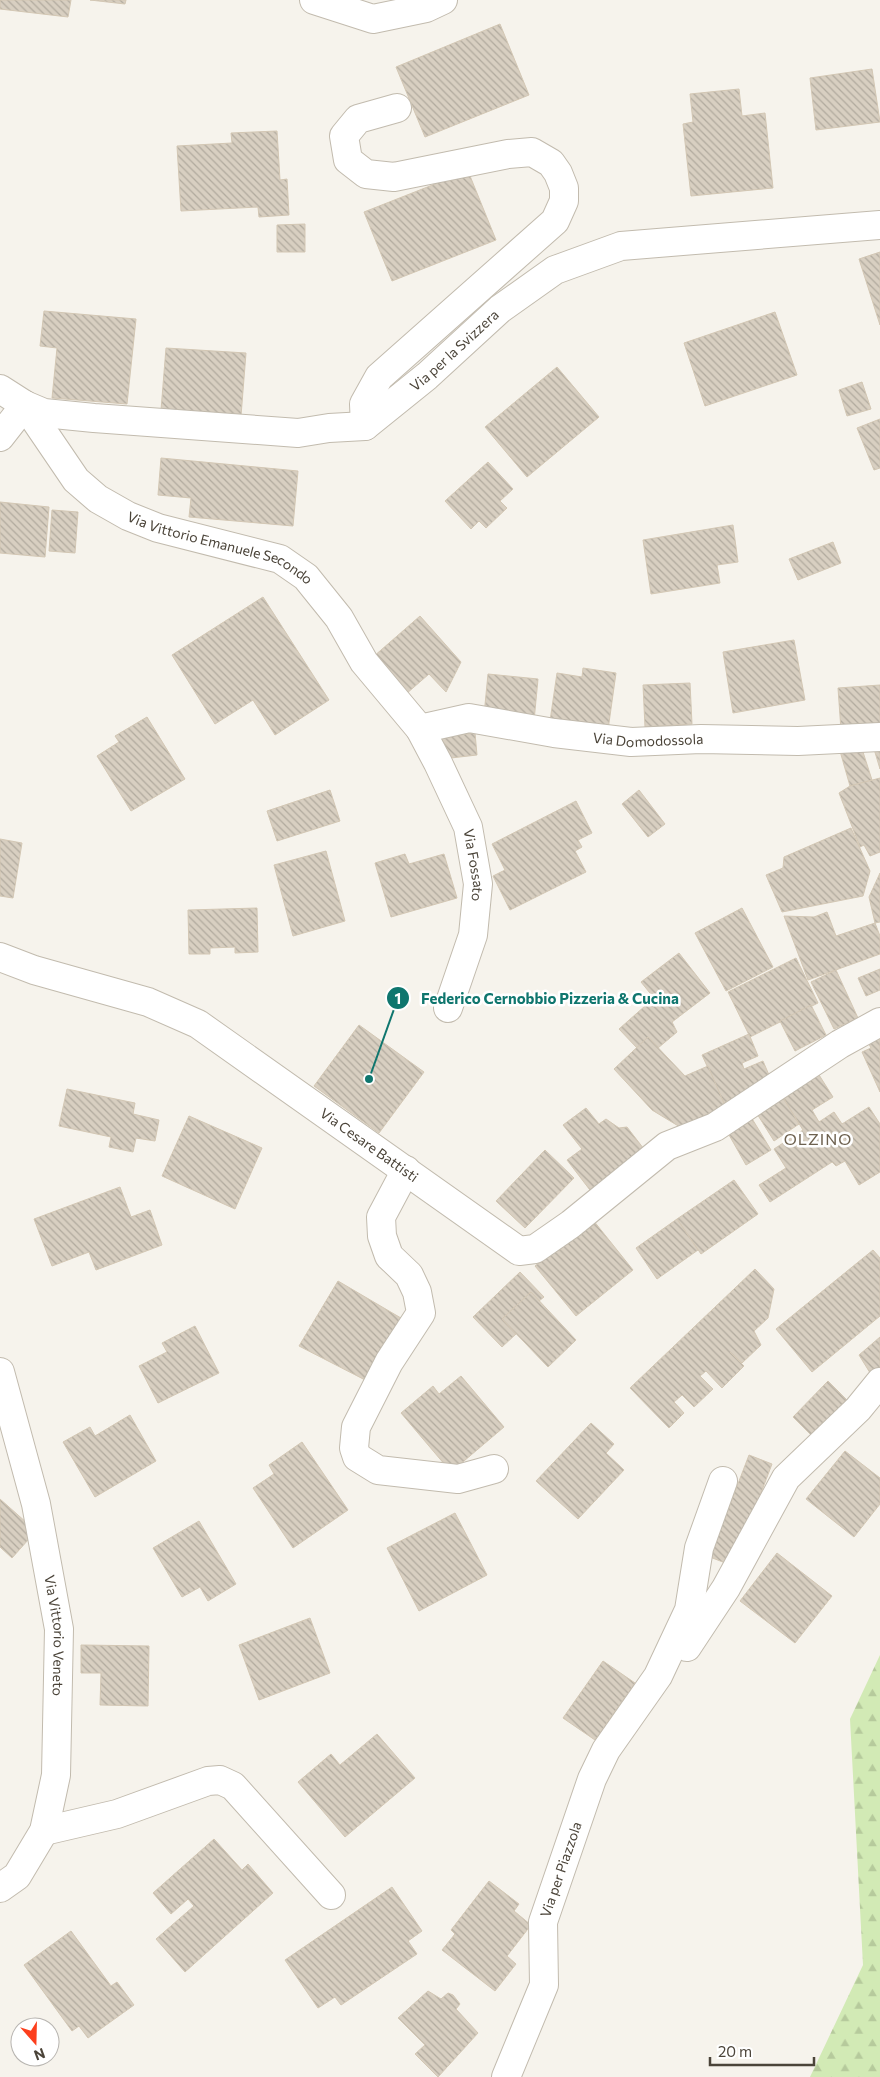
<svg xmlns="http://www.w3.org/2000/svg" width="880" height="2077" font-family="Commissioner,sans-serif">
<defs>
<pattern id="forest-firs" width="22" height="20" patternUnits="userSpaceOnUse" patternTransform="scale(1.25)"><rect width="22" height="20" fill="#d2eab5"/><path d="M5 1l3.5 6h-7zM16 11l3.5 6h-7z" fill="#b6ca9c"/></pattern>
<pattern id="building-back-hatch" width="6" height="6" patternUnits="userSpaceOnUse" patternTransform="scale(1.25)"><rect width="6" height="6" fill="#d8cfc1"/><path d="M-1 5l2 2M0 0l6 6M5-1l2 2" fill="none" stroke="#b1aa9e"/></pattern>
</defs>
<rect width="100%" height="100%" fill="#f6f3ec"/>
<path fill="url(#forest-firs)" d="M880,1655V2077H810L863,1965L850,1719Z"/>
<g fill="url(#building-back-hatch)" stroke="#d3c7b4">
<path d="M0,0H71L68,17L0,9Z"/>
<path d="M90,0H126L125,4Z"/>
<path d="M500,24L529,95L425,137L396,67Z"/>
<path d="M872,69L880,122L816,130L810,78Z"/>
<path d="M739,89L742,116L765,113L773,188L691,196L683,124L693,122L690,94Z"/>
<path d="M277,131L280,180L287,179L289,215L259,217L258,207L181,211L177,146L232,143L231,133Z"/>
<path d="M468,171L496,240L392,281L364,212Z"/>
<path d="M305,224V252H277V225Z"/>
<path d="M880,252V325L859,259Z"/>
<path d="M44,311L136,319L127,404L52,398L57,348L40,346Z"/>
<path d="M775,312L797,375L705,406L684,343Z"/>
<path d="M166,348L246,353L241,416L161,410Z"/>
<path d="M557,367L599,417L527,477L485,427Z"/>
<path d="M862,382L871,409L847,416L839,390Z"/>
<path d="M880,419V468L874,470L857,428Z"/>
<path d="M161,458L298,471L293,526L189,517L191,498L158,495Z"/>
<path d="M488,462L513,489L500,501L507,508L486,528L479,521L471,529L445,501Z"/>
<path d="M0,502L49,507L45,557L0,553Z"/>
<path d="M52,510L78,512L75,553L49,551Z"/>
<path d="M733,525L738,562L717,565L720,583L651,594L643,540Z"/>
<path d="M833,542L841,563L798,580L789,559Z"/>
<path d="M263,597L329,700L275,735L253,700L215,724L172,655Z"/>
<path d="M420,616L461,662L446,692L429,674L406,694L373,657Z"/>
<path d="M794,640L805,700L733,713L723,652Z"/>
<path d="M583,668L616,673L608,730L550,721L557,673L582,677Z"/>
<path d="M488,674L538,679L534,721L484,715Z"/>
<path d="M690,683L692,724L645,727L643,685Z"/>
<path d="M880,685V727L841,730L838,688Z"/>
<path d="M147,717L185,779L131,811L97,756L119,742L115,736Z"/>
<path d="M475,733L477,755L442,759L440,737Z"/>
<path d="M880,739V769L874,749L863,752L872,780L850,786L840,751Z"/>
<path d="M880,778V852L870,856L864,845L860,847L839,793L850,786Z"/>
<path d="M330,790L340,821L277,841L267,811Z"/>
<path d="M639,790L665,824L648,837L622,804Z"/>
<path d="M576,801L592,833L578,840L582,847L575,851L586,872L510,910L493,876L505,870L492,844Z"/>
<path d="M851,828L870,871L863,896L782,912L766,875L783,868L784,857Z"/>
<path d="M0,839L22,843L13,898L0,896Z"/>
<path d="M326,851L345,921L293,936L274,865Z"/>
<path d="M405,854L409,864L444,854L457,898L391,917L375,863Z"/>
<path d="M880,873V922L875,923L869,897Z"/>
<path d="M257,908L258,952L235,953V947L210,948V954H189L188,910Z"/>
<path d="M742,908L773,967L726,991L695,933Z"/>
<path d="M827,912L836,936L875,923L880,936V954L808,980L784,916L814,917Z"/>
<path d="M679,953L710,993L672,1022L677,1032L658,1048L648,1037L637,1048L619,1029L654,998L641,982Z"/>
<path d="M796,958L818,1003L750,1037L728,992Z"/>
<path d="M880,969V990L866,996L858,978Z"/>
<path d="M836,970L858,1018L834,1029L811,982Z"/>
<path d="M811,1005L826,1035L795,1051L780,1021Z"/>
<path d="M359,1025L424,1072L379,1133L314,1086Z"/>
<path d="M880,1027V1092L862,1052L871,1048L864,1034Z"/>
<path d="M749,1034L758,1056L742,1063L744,1069L763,1061L772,1082L724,1103L702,1055Z"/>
<path d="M648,1037L685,1076L708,1066L726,1108L719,1109L680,1127L652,1110L614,1069Z"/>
<path d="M814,1067L833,1097L812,1110L819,1122L834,1112L842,1124L869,1107L880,1124V1172L859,1185L845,1161L836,1166L832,1162L770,1202L759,1185L786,1168L774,1149L803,1130L779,1091Z"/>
<path d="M67,1089L135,1103L133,1114L159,1120L155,1141L136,1138L133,1152L109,1147L111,1137L59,1126Z"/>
<path d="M779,1091L799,1124L774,1141L754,1109Z"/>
<path d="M586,1108L599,1124L606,1119L619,1128L627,1127L647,1153L593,1194L567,1160L582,1149L563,1125Z"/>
<path d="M748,1112L771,1150L746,1165L724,1126Z"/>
<path d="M189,1116L262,1148L235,1209L162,1176Z"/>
<path d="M545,1150L574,1178L525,1228L496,1201Z"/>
<path d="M734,1180L758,1214L701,1254L677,1219Z"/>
<path d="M120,1187L131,1217L150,1210L162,1245L96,1270L89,1252L52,1266L34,1219Z"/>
<path d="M677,1219L698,1250L657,1279L636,1248Z"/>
<path d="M593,1220L633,1270L576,1316L535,1266Z"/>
<path d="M873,1250L880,1258V1316L812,1372L776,1329Z"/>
<path d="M755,1269L774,1289L768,1318L754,1331L761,1345L742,1363L730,1352L744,1366L722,1388L706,1371L700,1376L713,1389L694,1407L682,1395L674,1402L684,1413L669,1428L630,1388Z"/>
<path d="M520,1272L544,1297L539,1301L531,1292L502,1319L516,1334L502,1347L473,1317Z"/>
<path d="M338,1281L406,1321L371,1383L299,1346Z"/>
<path d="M531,1292L576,1340L548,1367L502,1319Z"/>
<path d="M195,1326L219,1373L158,1403L139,1366L167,1352L162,1343Z"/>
<path d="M880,1337V1370L872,1376L859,1355Z"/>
<path d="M461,1376L504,1427L451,1472L401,1413L433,1386L439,1394Z"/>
<path d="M828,1381L849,1402L814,1438L793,1417Z"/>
<path d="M130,1415L156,1461L95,1497L63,1442L90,1427L95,1436Z"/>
<path d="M591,1423L614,1444L606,1453L624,1470L578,1519L536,1481Z"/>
<path d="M302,1442L348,1510L293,1548L253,1488L274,1474L269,1465Z"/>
<path d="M845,1451L880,1478V1504L854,1537L806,1499Z"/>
<path d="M749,1455L772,1464L733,1566L710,1557Z"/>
<path d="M0,1499L36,1531L12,1558L0,1547Z"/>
<path d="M455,1513L487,1575L419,1611L387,1548Z"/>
<path d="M199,1521L236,1584L208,1601L200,1587L182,1597L153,1548Z"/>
<path d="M777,1553L832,1596L795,1643L740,1601Z"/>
<path d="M310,1618L330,1673L259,1700L239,1645Z"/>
<path d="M81,1645L149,1646L148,1706L100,1705L101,1673H81Z"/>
<path d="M603,1661L635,1683L595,1740L563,1718Z"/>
<path d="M377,1734L415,1778L345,1837L298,1782L331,1754L340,1765Z"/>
<path d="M214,1839L242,1870L248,1864L273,1893L185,1972L156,1939L194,1906L188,1899L171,1914L153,1893Z"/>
<path d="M489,1881L519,1904L514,1911L531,1925L507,1956L516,1964L495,1991L442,1950L455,1934L451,1930Z"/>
<path d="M392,1887L422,1931L408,1941L417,1954L341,2005L335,1997L318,2008L285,1960Z"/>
<path d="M71,1931L111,1986L117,1982L134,2005L88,2038L79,2026L72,2031L24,1965Z"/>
<path d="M428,1991L441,1999L448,1993L453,1995L460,2004L456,2009L478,2033L438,2077L415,2054L425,2045L398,2018Z"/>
</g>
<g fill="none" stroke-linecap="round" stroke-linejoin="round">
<defs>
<g id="minor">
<path d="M314,0L373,19L426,8L443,0"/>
<path id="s1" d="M0,389L25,405L76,480L98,499L128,516L158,528L280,559L306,577L339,618L364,662L420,729L438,763L468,827L478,884L473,935L448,1008"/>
<path id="s2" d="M25,405L44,413L94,418L298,433L329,428L365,426L427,376L500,309L555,270L621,246L880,225"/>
<path d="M365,426L364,404L379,377L555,221L564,201V188L558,173L551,163L532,152L508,154L394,177L366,174L348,160L344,136L358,119L397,108"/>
<path d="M0,437L25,405"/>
<path id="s3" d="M420,729L469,718L554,733L631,742L701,739L798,741L880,737"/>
<path id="s4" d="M0,957L34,970L148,1002L198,1024L519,1251L535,1249L571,1224L667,1146L715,1127L840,1044L880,1022"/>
<path d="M406,1170L381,1217L382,1236L389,1256L409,1275L417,1292L421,1313L389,1362L356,1427L354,1448L357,1457L378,1470L458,1479L494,1469"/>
<path id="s5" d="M0,1372L36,1504L59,1629L56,1775L44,1831L17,1876L0,1888"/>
<path d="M687,1647L726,1588L786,1478L858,1409L880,1382"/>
<path d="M44,1831L117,1814L208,1781L220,1780L233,1786L331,1895"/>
<path id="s6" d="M506,2077L544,1985L543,1922L592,1779L606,1750L658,1676L689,1610L699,1548L723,1481"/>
</g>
</defs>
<use href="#minor" stroke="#c2bbae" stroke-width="30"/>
<use href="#minor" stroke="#fff" stroke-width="28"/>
</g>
<g text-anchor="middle" stroke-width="5" stroke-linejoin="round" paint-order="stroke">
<g font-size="14" fill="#4b4439" stroke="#fff">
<text dy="5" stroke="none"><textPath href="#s2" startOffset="460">Via per la Svizzera</textPath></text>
<text dy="5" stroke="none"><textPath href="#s1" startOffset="282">Via Vittorio Emanuele Secondo</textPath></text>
<text dy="5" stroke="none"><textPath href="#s3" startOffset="231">Via Domodossola</textPath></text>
<text dy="5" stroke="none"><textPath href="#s1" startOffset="712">Via Fossato</textPath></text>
<text dy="5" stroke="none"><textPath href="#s4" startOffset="419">Via Cesare Battisti</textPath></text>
<text dy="5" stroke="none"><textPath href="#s5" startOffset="270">Via Vittorio Veneto</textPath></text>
<text dy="5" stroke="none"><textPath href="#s6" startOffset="218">Via per Piazzola</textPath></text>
</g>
<g font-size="16" letter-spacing="1" fill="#6e6250" stroke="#fff">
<text x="818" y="1145">OLZINO</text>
</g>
</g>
<path fill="none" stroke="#0f766e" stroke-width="2" d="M369 1079L398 998"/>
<g fill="#0f766e" stroke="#fff" stroke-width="2">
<circle cx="369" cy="1079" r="5"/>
<circle cx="398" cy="998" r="12"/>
</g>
<g font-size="15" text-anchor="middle" font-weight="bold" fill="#fff">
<text x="398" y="1004">1</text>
</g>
<g font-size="15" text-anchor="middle" font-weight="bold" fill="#0f766e" stroke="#fff" stroke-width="5" stroke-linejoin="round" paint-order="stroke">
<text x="550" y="1004">Federico Cernobbio Pizzeria &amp; Cucina</text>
</g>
<g transform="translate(35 2042) rotate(160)"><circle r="24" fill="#ffffff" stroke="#b7b4b0"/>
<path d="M0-4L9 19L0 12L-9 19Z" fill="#fc3f1d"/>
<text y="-8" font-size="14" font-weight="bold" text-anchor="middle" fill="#4b4439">N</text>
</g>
<path d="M710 2057v8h104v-8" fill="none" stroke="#4b4439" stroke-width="2.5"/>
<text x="718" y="2057" font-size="15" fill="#4b4439" stroke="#ffffff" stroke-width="4" paint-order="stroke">20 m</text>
</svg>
